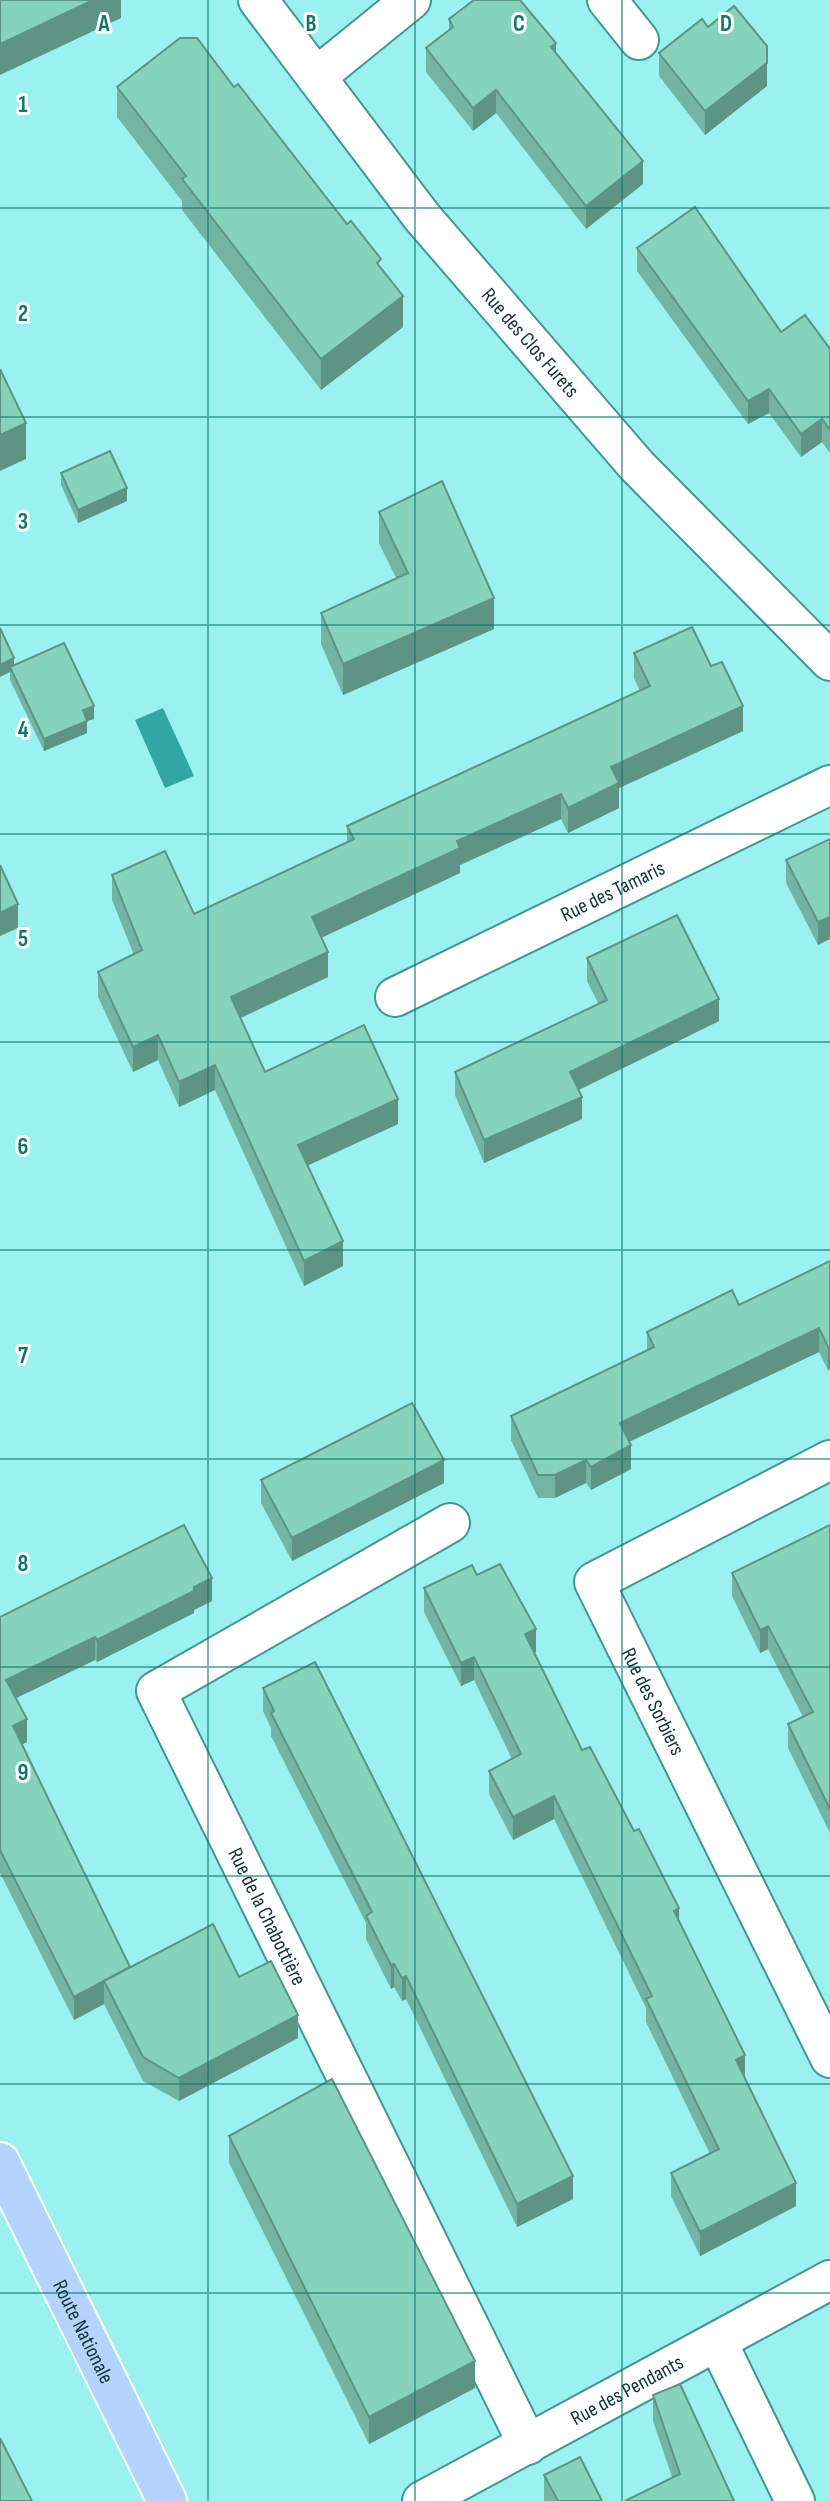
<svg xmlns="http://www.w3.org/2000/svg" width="830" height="2501" font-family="'Sofia Sans Condensed',sans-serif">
<rect width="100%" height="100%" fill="#9bf1ef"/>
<path fill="#31a6a4" d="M163,708L194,776L165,788L135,720Z"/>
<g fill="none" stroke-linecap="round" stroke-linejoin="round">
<defs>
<g id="street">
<path id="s1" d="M258,0L422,217L637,466L830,661"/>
<path d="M607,0L639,40"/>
<path d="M316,77L411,0"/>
<path id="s2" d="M395,997L830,785"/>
<path id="s3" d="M830,1460L594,1582L830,2058"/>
<path id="s4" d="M450,1523L156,1691L528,2445"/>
<path d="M718,2343L795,2501"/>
<path id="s5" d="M422,2501L830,2280"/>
</g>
<g id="primary">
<path id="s6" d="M0,2162L167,2501"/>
</g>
</defs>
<use href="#street" stroke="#409795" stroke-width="42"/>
<use href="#primary" stroke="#fff" stroke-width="42"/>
<use href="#street" stroke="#fff" stroke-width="38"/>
<use href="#primary" stroke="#b2d4fd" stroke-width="38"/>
</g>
<g fill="#73b5a2">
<path d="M449,19L556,53L643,184L586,229L496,113L473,131L426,72V48L449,30Z"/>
<path d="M708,27L767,86L705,135L659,76V53Z"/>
<path d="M117,87H234L381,268L403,327L321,390L182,210V201L117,117Z"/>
<path d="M637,248L781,332L830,349V453L822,442L801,457L769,413L748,424L637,271Z"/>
<path d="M61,473L127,501L78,523L61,485Z"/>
<path d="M379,512L494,629L343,695L321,644V613L396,578L379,543Z"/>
<path d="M0,628L14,665L94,719L87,721V733L44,751L10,680V672Z"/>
<path d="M634,653L743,731L619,788V808L568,833L561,819L460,865V873L321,938L328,977L241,1018L265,1072L398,1124L308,1165L343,1266L304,1286L215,1090L179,1107L158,1060L133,1072L98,997V972L134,955L112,900V875L194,914L347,842V826L640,691L634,678Z"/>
<path d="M830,839L818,945L786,883V860Z"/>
<path d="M587,958L719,1021L579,1090L582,1119L484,1163L455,1095V1072L599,1005L587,981Z"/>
<path d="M830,1261L828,1370L819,1352L629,1442L631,1469L591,1490L586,1483L555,1498H538L511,1440V1416L647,1351V1332L739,1305Z"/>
<path d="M261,1480L444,1483L292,1561L261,1503Z"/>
<path d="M830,1525V1833L788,1748V1724L803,1717L768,1649L760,1653L732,1596V1573Z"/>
<path d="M477,1575L536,1652L534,1653L582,1750L679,1921L745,2078L796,2206L700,2256L671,2196V2173L710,2154L646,2022V2008L554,1819L513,1840L489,1794V1771L512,1759L474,1680L461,1686L424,1612V1588Z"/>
<path d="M212,1601L194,1610V1613L97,1662L95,1660L16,1698L27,1742L22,1744L130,1967L239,1977L298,2038L179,2101L143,2081L104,2004L74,2020L0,1873V1617Z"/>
<path d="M263,1688L573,2199L517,2227L406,1999L402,2001L394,1987L391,1989L366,1939V1923L271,1736V1728L263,1711Z"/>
<path d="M229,2136L475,2388L369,2444L229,2163Z"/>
<path d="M653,2395L734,2501L672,2477L653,2421Z"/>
<path d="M544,2475L602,2501H544Z"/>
</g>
<g fill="#5e9484">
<path d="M93,0H121V18L0,75V44Z"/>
<path d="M556,43V66L551,47Z"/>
<path d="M767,63V86L705,135V111Z"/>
<path d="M496,90V113L473,131V108Z"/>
<path d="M643,161V184L586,229V206Z"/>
<path d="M403,296V327L321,390V359Z"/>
<path d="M769,389V413L748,424V401Z"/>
<path d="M822,419V442L801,457V434Z"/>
<path d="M26,423V459L0,471V435Z"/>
<path d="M127,488V501L78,523V510Z"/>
<path d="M494,598V629L343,695V664Z"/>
<path d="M14,658V671L10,667V672L0,677V665Z"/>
<path d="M94,706V719L87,721V733L44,751V739L83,710Z"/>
<path d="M743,706V731L619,788V808L568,833V808L611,767Z"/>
<path d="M561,794V819L460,865V873L312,942V917L457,841Z"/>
<path d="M18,904V928L0,936V913Z"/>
<path d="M830,917V939L818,945V922Z"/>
<path d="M328,952V977L231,1022V997Z"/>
<path d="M719,999V1021L570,1094V1072Z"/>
<path d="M158,1035V1060L133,1072V1047Z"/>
<path d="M215,1065V1090L179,1107V1082Z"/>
<path d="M582,1097V1119L484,1163V1140Z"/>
<path d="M398,1099V1124L298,1170V1145Z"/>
<path d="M343,1241V1266L304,1286V1261Z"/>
<path d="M819,1328V1352L620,1446V1423Z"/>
<path d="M830,1346V1369L828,1370V1347Z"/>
<path d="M631,1445V1469L591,1490V1467Z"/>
<path d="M444,1460V1483L292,1561V1538Z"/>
<path d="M586,1460V1483L555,1498V1475Z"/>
<path d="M212,1578V1601L194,1610V1613L97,1662V1640Z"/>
<path d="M768,1626V1649L760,1653V1630Z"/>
<path d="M536,1629V1652L525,1657V1634Z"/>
<path d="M95,1637V1660L6,1703V1680Z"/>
<path d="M474,1657V1680L461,1686V1663Z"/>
<path d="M27,1719V1742L13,1749V1726Z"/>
<path d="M554,1796V1819L513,1840V1817Z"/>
<path d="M679,1908V1931L674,1911Z"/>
<path d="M394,1964V1987L391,1989V1965Z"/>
<path d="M406,1976V1999L402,2001V1978Z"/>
<path d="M104,1981V2004L74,2020V1997Z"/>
<path d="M298,2015V2038L179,2101V2078Z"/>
<path d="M745,2055V2079L736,2060Z"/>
<path d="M573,2176V2199L517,2227V2204Z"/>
<path d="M796,2183V2206L700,2256V2232Z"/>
<path d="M475,2361V2388L369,2444V2417Z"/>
</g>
<g fill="#86d3bc" stroke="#5e9484" stroke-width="2">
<path d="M0,0H93L0,44Z"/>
<path d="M474,0H520L556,43L551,47L643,161L586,206L496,90L473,108L426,48L453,27L449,19Z"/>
<path d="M734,6L767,46V63L705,111L659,53L702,19L708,27Z"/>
<path d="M180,38H197L234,87L238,84L347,224L351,221L381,259L377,263L403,296L321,359L182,179L186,176L117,87Z"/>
<path d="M695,207L781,332L805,315L830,349V430L822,419L801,434L769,389L748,401L637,248Z"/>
<path d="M0,369L26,423L0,435Z"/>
<path d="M110,451L127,488L78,510L61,473Z"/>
<path d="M442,481L494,598L343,664L321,613L408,573L379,512Z"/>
<path d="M692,627L711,666L722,662L743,706L611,767L619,783L568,808L561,794L457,841L460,848L312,917L328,952L231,997L265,1072L364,1025L398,1099L298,1145L343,1241L304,1261L215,1065L179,1082L158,1035L133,1047L98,972L142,950L112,875L165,851L194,914L354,839L347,826L650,686L634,653Z"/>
<path d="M0,628L14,658L0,665Z"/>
<path d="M64,643L94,706L83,710L87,721L44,739L10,667Z"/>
<path d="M830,839V917L818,922L786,860Z"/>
<path d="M0,865L18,904L0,913Z"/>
<path d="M677,915L719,999L570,1072L582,1097L484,1140L455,1072L607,1000L587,958Z"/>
<path d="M830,1261V1346L828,1347L819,1328L620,1423L631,1445L591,1467L586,1460L555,1475H538L511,1416L654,1347L647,1332L732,1290L739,1305Z"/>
<path d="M412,1403L444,1460L292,1538L261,1480Z"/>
<path d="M184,1525L212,1578L194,1587V1591L97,1640L95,1637L6,1680L27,1719L13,1726L130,1967L74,1997L0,1850V1617Z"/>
<path d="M830,1525V1809L788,1724L813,1712L768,1626L760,1630L732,1573Z"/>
<path d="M500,1564L536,1629L525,1634L582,1750L590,1747L634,1831L639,1829L679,1908L674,1911L745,2055L736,2060L796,2183L700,2232L671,2173L719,2149L646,1999L652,1996L554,1796L513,1817L489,1771L521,1754L474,1657L461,1663L424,1588L472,1565L477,1575Z"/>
<path d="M315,1662L573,2176L517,2204L406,1976L402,1978L394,1964L391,1965L366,1916L372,1912L271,1713L274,1711L263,1688Z"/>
<path d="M213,1924L239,1977L271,1961L298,2015L179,2078L143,2057L104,1981Z"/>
<path d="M332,2079L475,2361L369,2417L229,2136Z"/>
<path d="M680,2384L734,2501H625L680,2474L653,2395Z"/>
<path d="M0,2438L32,2501H0Z"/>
<path d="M580,2457L602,2501H558L544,2475Z"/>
</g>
<path fill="none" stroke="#0f766e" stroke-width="2" stroke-opacity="0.55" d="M208,0V2501M415,0V2501M622,0V2501M0,208H830M0,417H830M0,625H830M0,834H830M0,1042H830M0,1250H830M0,1459H830M0,1667H830M0,1876H830M0,2084H830M0,2293H830"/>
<g text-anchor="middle" stroke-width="6" stroke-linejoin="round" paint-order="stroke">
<g font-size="21" fill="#0f3434" stroke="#fff">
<text dy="7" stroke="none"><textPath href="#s1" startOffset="438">Rue des Clos Furets</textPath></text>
<text dy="7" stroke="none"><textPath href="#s2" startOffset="242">Rue des Tamaris</textPath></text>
<text dy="7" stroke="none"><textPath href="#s3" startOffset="399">Rue des Sorbiers</textPath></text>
<text dy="7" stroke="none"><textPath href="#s4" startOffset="590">Rue de la Chabottière</textPath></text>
<text dy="7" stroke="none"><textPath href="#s6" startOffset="189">Route Nationale</textPath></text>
<text dy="7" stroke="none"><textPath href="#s5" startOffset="233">Rue des Pendants</textPath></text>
</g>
</g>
<g font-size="23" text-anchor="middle" font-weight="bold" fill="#0f766e" stroke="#fff" stroke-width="6" stroke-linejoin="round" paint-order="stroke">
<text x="104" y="31">A</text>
<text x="311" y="31">B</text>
<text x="519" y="31">C</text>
<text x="726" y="31">D</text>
<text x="23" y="112">1</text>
<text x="23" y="321">2</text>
<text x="23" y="529">3</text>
<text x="23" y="737">4</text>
<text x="23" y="946">5</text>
<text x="23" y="1154">6</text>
<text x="23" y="1363">7</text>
<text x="23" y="1571">8</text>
<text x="23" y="1780">9</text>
</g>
</svg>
